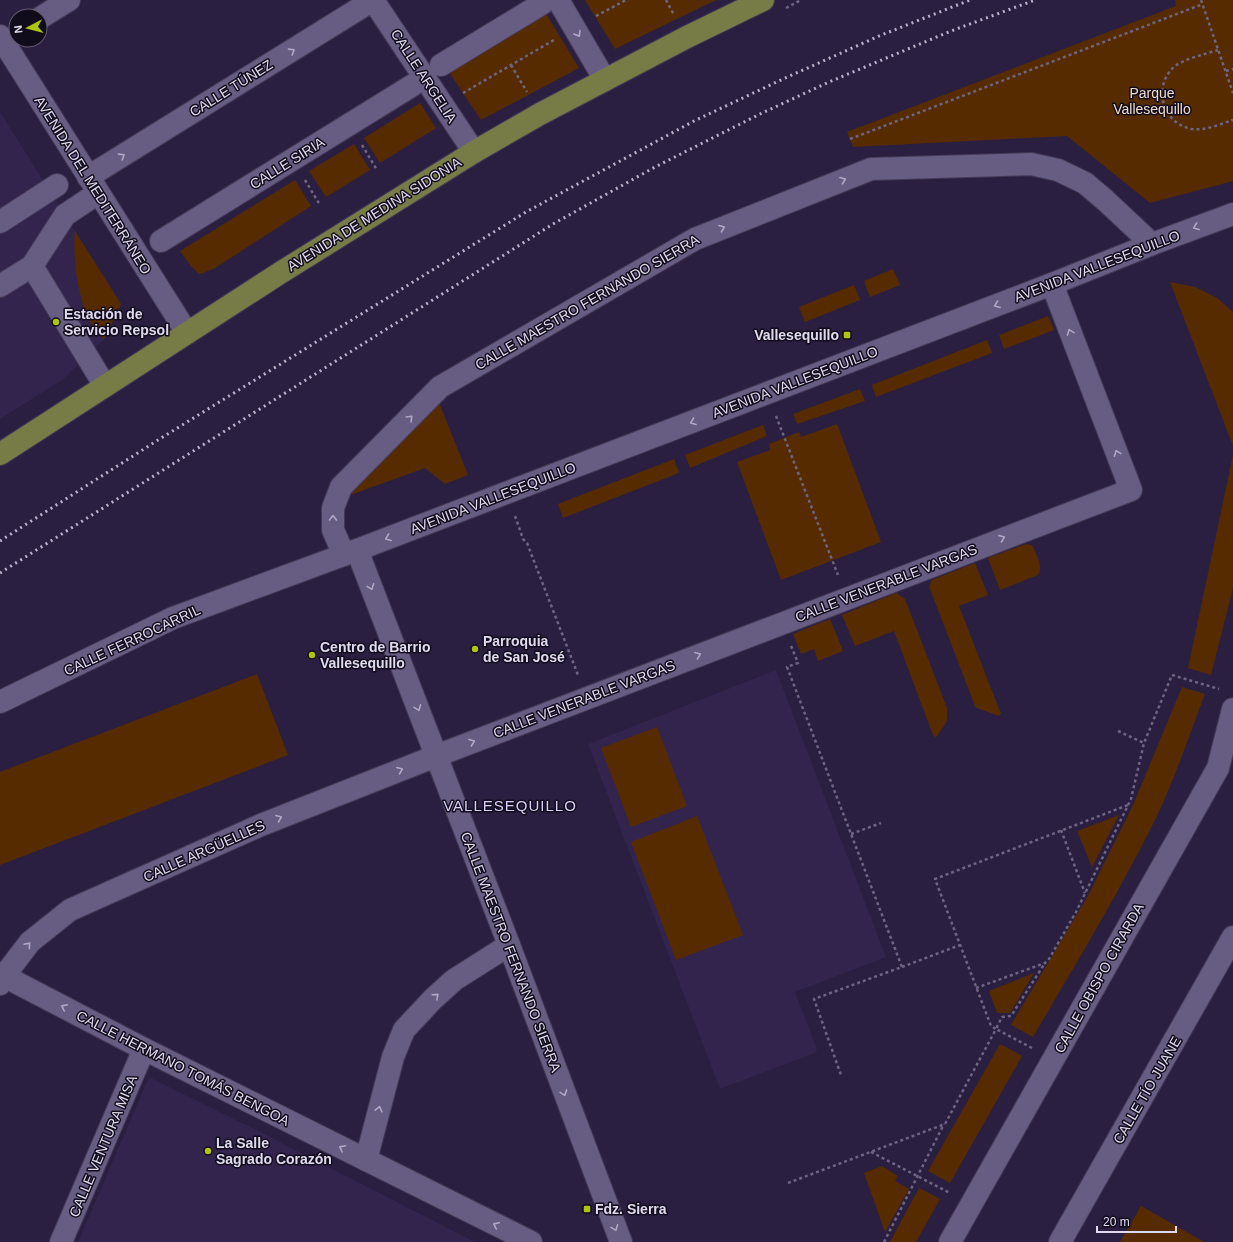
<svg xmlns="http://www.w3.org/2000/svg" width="1233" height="1242" font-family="Helvetica,sans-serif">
<rect width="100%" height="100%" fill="#2a1f40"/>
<g fill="#32244c">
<path d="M0,112L44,182L0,211Z"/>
<path d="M54,198L121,304L104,339L62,380L0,419V233Z"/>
<path d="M776,670L886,957L795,992L817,1049L815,1053L720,1089L588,744Z"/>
<path d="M149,1077L268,1136L475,1242H78Z"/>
</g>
<g fill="#572b00">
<path d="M585,0H716L615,49Z"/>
<path d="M1175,0H1233V181L1150,203L1067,136L853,147L847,132L1176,6Z"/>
<path d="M542,7L579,68L481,120L445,66Z"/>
<path d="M420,103L436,128L380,163L364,138Z"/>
<path d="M354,144L370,170L326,197L309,171Z"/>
<path d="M295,180L311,206L215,268L203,273L199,274L191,266L180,251Z"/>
<path d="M75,231L121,304L104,339C79,320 72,260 75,231Z"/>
<path d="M893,269L900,285L870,297L864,281Z"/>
<path d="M1170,282L1195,287L1217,298L1233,312V446Z"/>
<path d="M854,285L860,300L805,322L799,307Z"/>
<path d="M1048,316L1054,330L1004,349L999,335Z"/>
<path d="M987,340L992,353L876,397L872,385Z"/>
<path d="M860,389L865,401L797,424L793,414Z"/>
<path d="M438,400L468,475L445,484L425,468L342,498Z"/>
<path d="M837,424L881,542L781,580L737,462L770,450L769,444L799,432L801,437Z"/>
<path d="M763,425L767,436L690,468L685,455Z"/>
<path d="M1233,455V588L1211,675L1188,668Z"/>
<path d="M674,459L679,473L563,518L558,504Z"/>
<path d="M1026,544L1032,545C1036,554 1044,567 1038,575L1000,590L988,558Z"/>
<path d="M975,563L988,595L959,606L999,709L1001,713L999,716L977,708L975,706L930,589V584L932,580Z"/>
<path d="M896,593L905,599L947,708V721L937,736L935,737L933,735L894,631L855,646L842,615Z"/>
<path d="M830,619L843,651L818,661L814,649L801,654L793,634Z"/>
<path d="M257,674L288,755L0,865V772Z"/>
<path d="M1182,687L1205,694C1189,736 1175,778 1156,818C1119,893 1075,965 1033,1037L1011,1025L1089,894L1133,805Z"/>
<path d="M657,727L687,806L631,827L601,748Z"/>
<path d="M1119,815L1092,867L1077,831Z"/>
<path d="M697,816L743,935L676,960L631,842Z"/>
<path d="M1034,973L1010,1013H997L989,991Z"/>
<path d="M1000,1044L1022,1056L950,1183L928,1171Z"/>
<path d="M882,1166L898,1176L895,1181L909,1189L885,1232L864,1173Z"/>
<path d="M919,1188L940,1199L916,1242H890Z"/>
<path d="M1141,1206L1204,1242H1120Z"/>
</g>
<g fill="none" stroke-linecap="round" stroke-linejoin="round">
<defs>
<g id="minor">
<path d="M373,0L474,152"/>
<path d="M558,0L605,80"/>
<path d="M40,18L69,0"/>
<path d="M0,36L187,333"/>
<path d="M441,65L543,3"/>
<path d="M88,177L373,0"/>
<path d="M0,222L57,185"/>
<path d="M161,241L413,85"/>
<path d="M32,266L105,386"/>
<path d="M0,286L32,266L65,215L98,193"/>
<path d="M357,550L509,945L621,1242"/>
<path d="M344,555L333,530V508L341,487L440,387L695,239L871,169L1031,164L1058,170L1085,183L1105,200L1152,244"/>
<path d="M0,702L173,618L357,550L1052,284L1152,244L1233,214"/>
<path d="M0,974L144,1049L531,1242"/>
<path d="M0,984L4,976L30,942L70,910L261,825L436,756L1131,490L1052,284"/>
<path d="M366,1160L393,1057L404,1030L433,999L454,980L509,945"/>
<path d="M61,1242L144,1049"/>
<path d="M950,1242L1218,768L1233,709"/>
<path d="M1060,1242L1233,937"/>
</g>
<path id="major" d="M0,454L280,273L474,152L540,114L687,37L763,0"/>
</defs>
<use href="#minor" stroke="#443a56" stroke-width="24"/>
<use href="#major" stroke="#443a56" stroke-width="24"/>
<g stroke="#6e6582" stroke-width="2.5" stroke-dasharray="3 3" stroke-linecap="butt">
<path d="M666,0L674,15"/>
<path d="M1201,0L1233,93"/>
<path d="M786,8L801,0"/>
<path d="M596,16L626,0"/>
<path d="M1218,50C1206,54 1178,60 1171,70C1153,91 1164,124 1192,129C1205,131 1220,124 1233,120"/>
<path d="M511,65L527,92"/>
<path d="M1226,71L1233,69"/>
<path d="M463,93L554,40"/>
<path d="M850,139L1203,4"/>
<path d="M362,145L377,170"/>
<path d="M305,180L320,205"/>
<path d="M776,416L838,575"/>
<path d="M515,516L523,539L527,543L578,675"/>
<path d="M791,646L798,663L787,667L902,967L814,999L841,1075"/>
<path d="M1118,731L1144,743"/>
<path d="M1061,830L1085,893"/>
<path d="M851,834L881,823"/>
<path d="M902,967L960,945"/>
<path d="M976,988L1045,963L1049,959L1076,912L1131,799L1144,743L1172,675L1219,689"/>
<path d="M1032,1048L996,1029L1002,1017L1011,1016L1045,963"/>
<path d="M871,1152L950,1193"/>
<path d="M788,1183L945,1124L996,1029L991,1026L935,879L1128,805"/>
<path d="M884,1242L944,1124"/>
</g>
<use href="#minor" stroke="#675c82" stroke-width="22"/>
<use href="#major" stroke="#777c47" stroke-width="22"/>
<g stroke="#b9b2ca" stroke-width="3" stroke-dasharray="2 4" stroke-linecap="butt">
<path d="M0,541L158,440L526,212L694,121L783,79L879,36L970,0"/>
<path d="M0,573L553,224L655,167L760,114L829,82L951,31L1035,0"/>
</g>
</g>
<defs><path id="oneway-chevron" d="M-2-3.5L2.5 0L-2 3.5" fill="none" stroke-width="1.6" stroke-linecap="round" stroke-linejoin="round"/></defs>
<g stroke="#b0a8c4">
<use href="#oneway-chevron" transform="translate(578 34) rotate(59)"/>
<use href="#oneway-chevron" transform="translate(292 51) rotate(-32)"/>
<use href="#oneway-chevron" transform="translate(122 156) rotate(-32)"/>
<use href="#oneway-chevron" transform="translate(843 180) rotate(-21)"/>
<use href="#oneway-chevron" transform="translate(1196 227) rotate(159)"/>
<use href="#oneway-chevron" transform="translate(722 228) rotate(-21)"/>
<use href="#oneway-chevron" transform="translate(997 305) rotate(159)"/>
<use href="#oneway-chevron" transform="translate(1070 332) rotate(-111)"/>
<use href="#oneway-chevron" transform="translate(410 418) rotate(-45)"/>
<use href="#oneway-chevron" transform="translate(693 422) rotate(159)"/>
<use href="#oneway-chevron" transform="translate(1117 453) rotate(-111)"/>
<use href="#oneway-chevron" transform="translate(333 518) rotate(-89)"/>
<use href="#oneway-chevron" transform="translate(388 538) rotate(159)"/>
<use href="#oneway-chevron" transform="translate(1002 538) rotate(-21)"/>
<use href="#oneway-chevron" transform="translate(371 587) rotate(69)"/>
<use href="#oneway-chevron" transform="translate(698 655) rotate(-21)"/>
<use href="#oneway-chevron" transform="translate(418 708) rotate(69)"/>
<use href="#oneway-chevron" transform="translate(472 742) rotate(-21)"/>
<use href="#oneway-chevron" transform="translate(400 770) rotate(-22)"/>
<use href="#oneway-chevron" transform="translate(279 818) rotate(-22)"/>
<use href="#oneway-chevron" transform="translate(28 945) rotate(-49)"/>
<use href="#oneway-chevron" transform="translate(436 996) rotate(-42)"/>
<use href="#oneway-chevron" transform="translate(64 1007) rotate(-153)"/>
<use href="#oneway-chevron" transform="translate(564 1093) rotate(70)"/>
<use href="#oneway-chevron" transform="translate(379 1109) rotate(-76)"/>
<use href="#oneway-chevron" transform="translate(342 1148) rotate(-153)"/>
<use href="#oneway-chevron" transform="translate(496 1225) rotate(-154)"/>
<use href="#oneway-chevron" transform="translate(615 1228) rotate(69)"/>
</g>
<g fill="#afc507" stroke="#110c1b" stroke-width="1.5">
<circle cx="56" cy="322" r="4"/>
<rect x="843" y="331" width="8" height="8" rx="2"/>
<circle cx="475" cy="649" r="4"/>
<circle cx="312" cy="655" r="4"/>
<circle cx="208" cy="1151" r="4"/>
<rect x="583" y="1205" width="8" height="8" rx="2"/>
</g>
<g text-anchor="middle" stroke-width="3" stroke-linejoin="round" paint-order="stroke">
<g font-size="14" fill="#e0daf0" stroke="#110c1b">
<text transform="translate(424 76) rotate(57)" y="5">CALLE ARGELIA</text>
<text transform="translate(231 88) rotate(-32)" y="5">CALLE TÚNEZ</text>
<text transform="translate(287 163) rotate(-32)" y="5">CALLE SIRIA</text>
<text transform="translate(93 185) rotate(58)" y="5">AVENIDA DEL MEDITERRÁNEO</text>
<text transform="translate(374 214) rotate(-32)" y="5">AVENIDA DE MEDINA SIDONIA</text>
<text transform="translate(1097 266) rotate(-21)" y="5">AVENIDA VALLESEQUILLO</text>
<text transform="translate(587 302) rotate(-30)" y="5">CALLE MAESTRO FERNANDO SIERRA</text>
<text transform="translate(795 382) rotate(-21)" y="5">AVENIDA VALLESEQUILLO</text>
<text transform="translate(493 498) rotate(-21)" y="5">AVENIDA VALLESEQUILLO</text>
<text transform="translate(886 583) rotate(-21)" y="5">CALLE VENERABLE VARGAS</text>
<text transform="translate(132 640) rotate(-25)" y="5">CALLE FERROCARRIL</text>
<text transform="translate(584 699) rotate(-21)" y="5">CALLE VENERABLE VARGAS</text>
<text transform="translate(204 851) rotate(-24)" y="5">CALLE ARGÜELLES</text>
<text transform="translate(511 952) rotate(69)" y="5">CALLE MAESTRO FERNANDO SIERRA</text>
<text transform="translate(1099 978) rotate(-61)" y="5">CALLE OBISPO CIRARDA</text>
<text transform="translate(183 1068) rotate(27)" y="5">CALLE HERMANO TOMÁS BENGOA</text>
<text transform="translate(1147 1090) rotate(-60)" y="5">CALLE TÍO JUANE</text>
<text transform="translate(103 1146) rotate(-67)" y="5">CALLE VENTURA MISA</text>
</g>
<g font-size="14" fill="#f0dacb" stroke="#110c1b">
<text x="1152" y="98">Parque<tspan x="1152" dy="16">Vallesequillo</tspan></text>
</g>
<g font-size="14" font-weight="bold" fill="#e0daf0" stroke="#110c1b" text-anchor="start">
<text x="64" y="319">Estación de<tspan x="64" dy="16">Servicio Repsol</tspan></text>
<text x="839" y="340" text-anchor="end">Vallesequillo</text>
<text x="483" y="646">Parroquia<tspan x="483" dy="16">de San José</tspan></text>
<text x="320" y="652">Centro de Barrio<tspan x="320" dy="16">Vallesequillo</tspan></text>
<text x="216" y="1148">La Salle<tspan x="216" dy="16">Sagrado Corazón</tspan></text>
<text x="595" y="1214">Fdz. Sierra</text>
</g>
<g font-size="15" letter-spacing="1" fill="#d9cdf9" stroke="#110c1b">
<text x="510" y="811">VALLESEQUILLO</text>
</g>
</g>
<g transform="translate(28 28) rotate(263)"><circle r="19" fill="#110c1b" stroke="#645e70"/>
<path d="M0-3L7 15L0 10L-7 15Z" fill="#afc507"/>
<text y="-6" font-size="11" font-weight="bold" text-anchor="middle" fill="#e0daf0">N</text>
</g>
<path d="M1097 1226v6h79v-6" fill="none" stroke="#e0daf0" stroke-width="2"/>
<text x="1103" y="1226" font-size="12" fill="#e0daf0" stroke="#110c1b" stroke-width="3" paint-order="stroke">20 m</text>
</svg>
